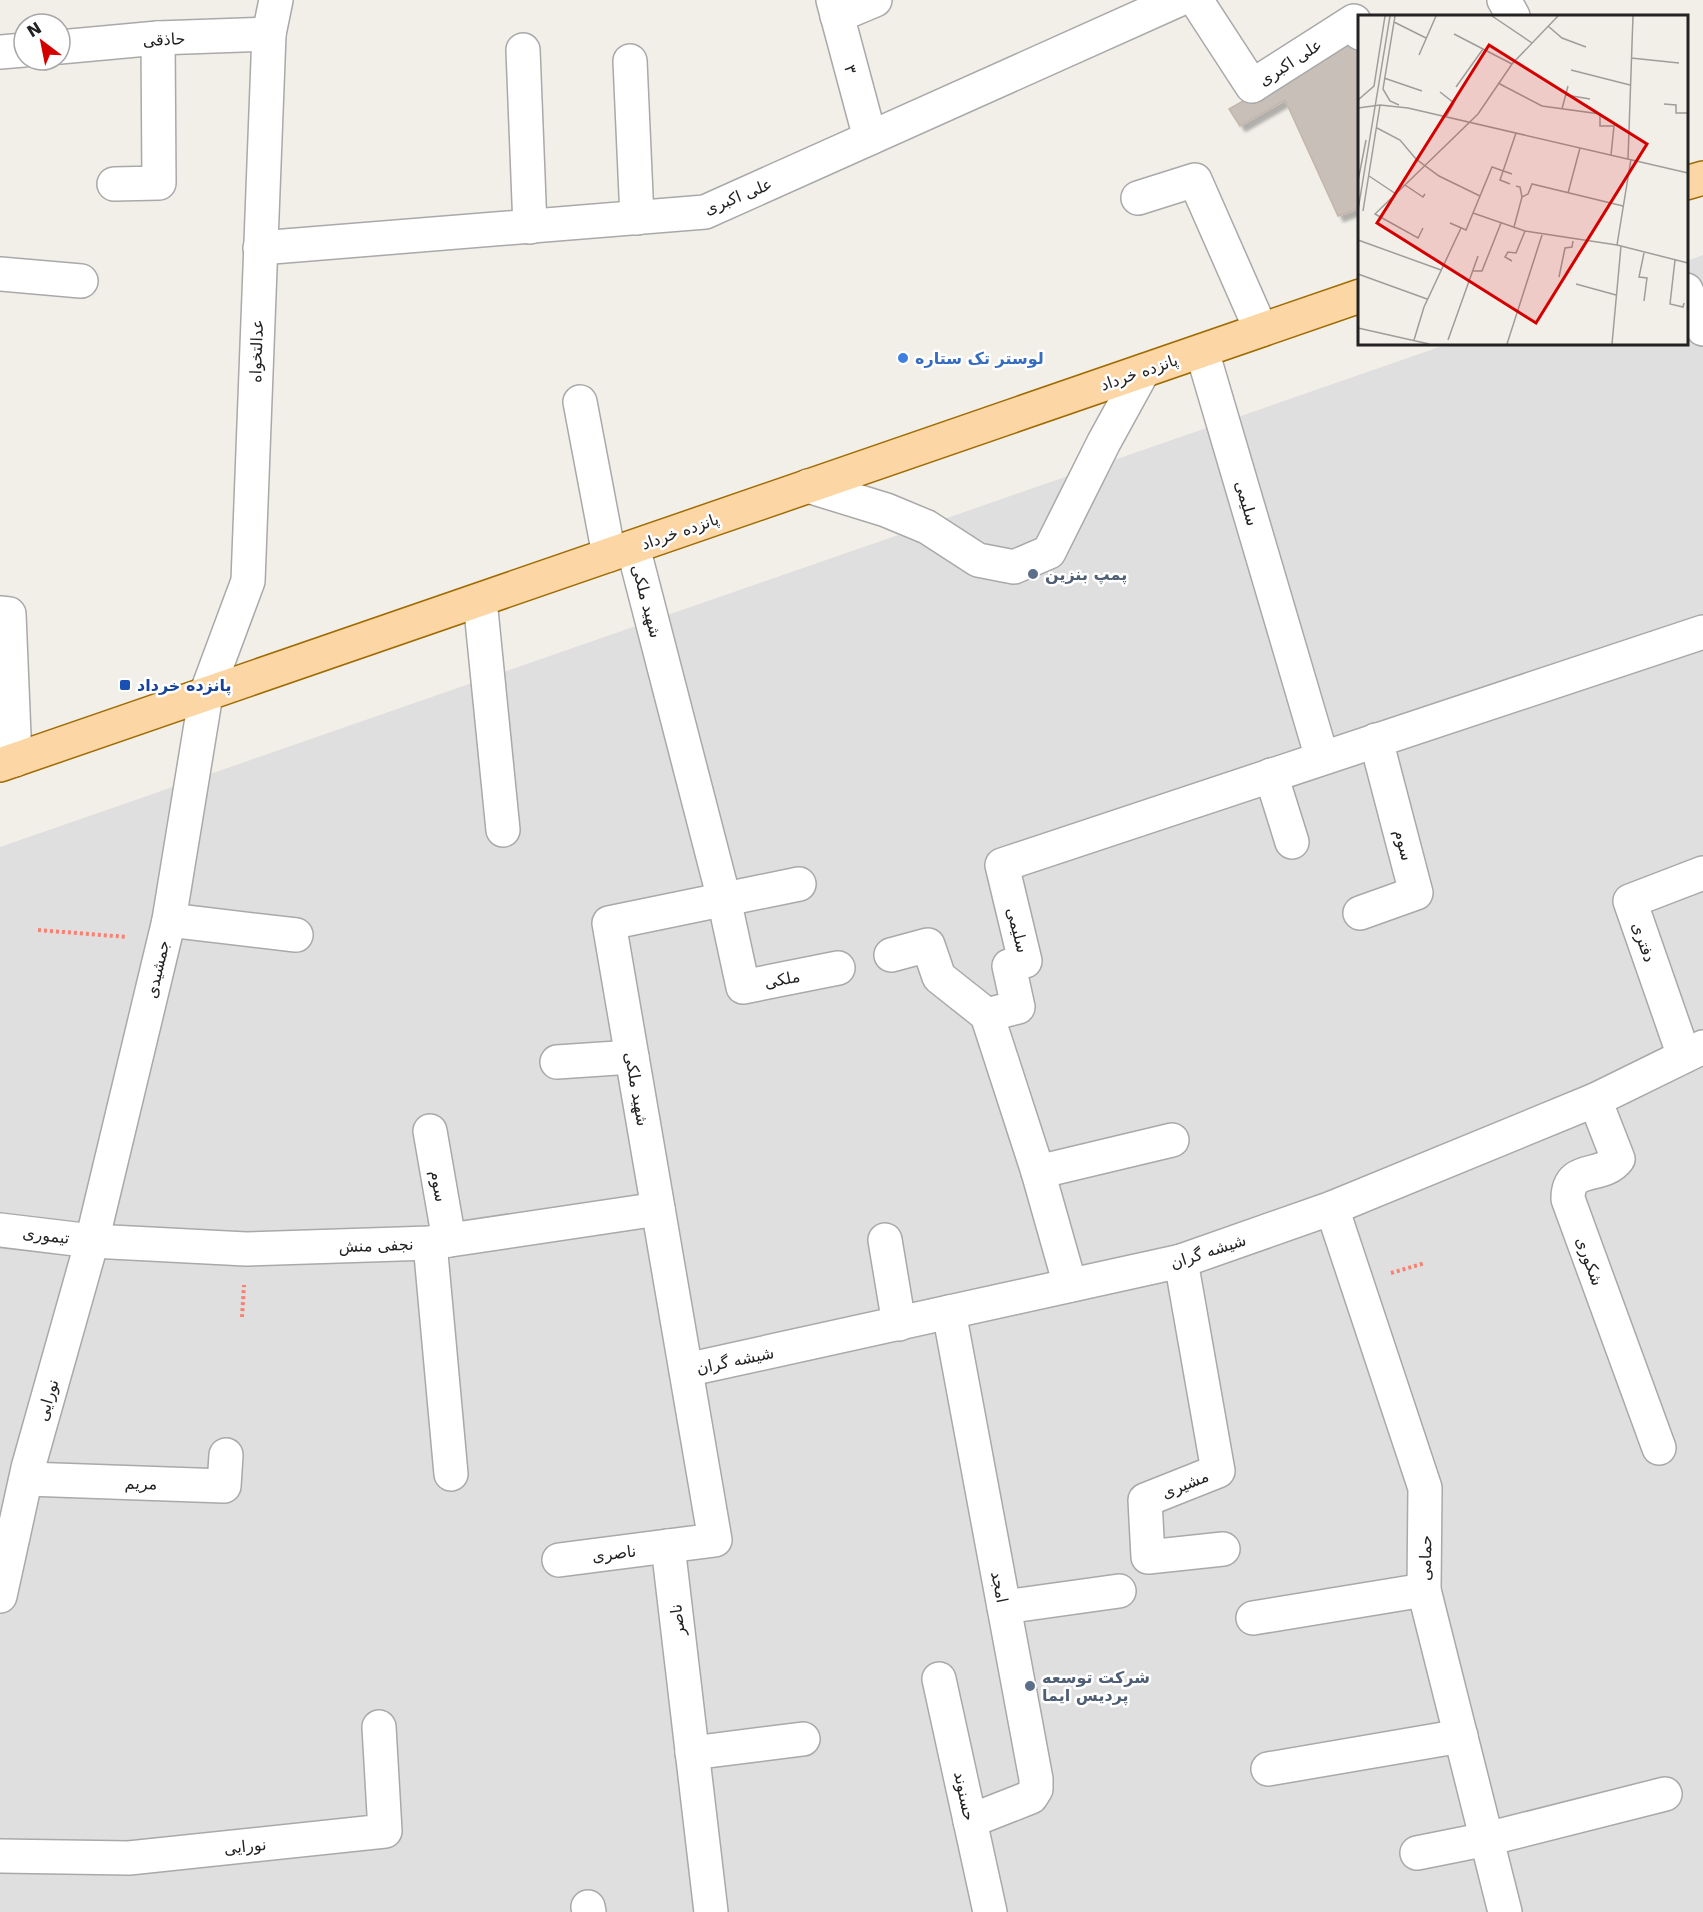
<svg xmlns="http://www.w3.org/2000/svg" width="1703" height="1912" font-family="'DejaVu Sans','Noto Sans Arabic',sans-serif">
<defs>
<filter id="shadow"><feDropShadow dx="5.5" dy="5.5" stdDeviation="1.5" flood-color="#0004"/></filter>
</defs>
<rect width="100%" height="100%" fill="#f2efe9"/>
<path fill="#e0dfdf" d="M1703,255V1912H0V847L1448,344H1686L1687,261Z"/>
<path fill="#c7bfb8" stroke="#c4b6ab" stroke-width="1.5" filter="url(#shadow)" d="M1352,38L1360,53V208L1338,216L1285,100L1240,126L1229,109Z"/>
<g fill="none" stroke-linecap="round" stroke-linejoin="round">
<defs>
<g id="minor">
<path d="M833,0L870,138"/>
<path d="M1196,0L1252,86L1354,21L1360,33"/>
<path d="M1504,0L1513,16"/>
<path d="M837,16L875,0"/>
<path d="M60,47L158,38L269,34"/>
<path d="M523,50L530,227"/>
<path d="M0,52L24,50"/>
<path d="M630,61L637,218"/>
<path d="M114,184L159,183L158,38"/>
<path d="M1138,198L1195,180L1261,330"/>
<path d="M260,248L705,212L1178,0"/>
<path d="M0,274L81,281"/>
<path d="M1686,290L1703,329"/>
<path d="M1202,351L1322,758"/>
<path d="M580,402L609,555"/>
<path d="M808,486L886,510L927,527L978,560L1014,567L1049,552L1104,442L1143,371"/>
<path d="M633,547L724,899L743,987L838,968"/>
<path d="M480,600L503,830"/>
<path d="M0,613L9,614L15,760"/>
<path d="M1271,775L1292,842"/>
<path d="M1360,913L1416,893L1376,740"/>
<path d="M169,920L296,935"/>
<path d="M891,955L928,945L939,977L987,1015"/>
<path d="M987,1015L1018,1007L1009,966L1025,961L1002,865L1703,632"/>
<path d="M987,1015L1038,1172L1070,1285"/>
<path d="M1684,1056L1630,901L1703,873"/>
<path d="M557,1062L632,1057"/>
<path d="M1595,1100L1618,1159C1602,1180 1568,1163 1568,1199L1659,1448"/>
<path d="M430,1131L449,1240"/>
<path d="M1038,1172L1172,1140"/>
<path d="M1332,1208L1425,1488L1424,1590L1505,1912"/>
<path d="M0,1230L92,1241L246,1249L430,1243L658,1209"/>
<path d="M885,1240L899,1324"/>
<path d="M430,1243L451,1474"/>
<path d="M1181,1261L1218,1471L1145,1500L1148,1557L1223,1549"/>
<path d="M949,1312L1036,1779V1789L1031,1797L970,1821"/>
<path d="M686,1370L1181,1261L1332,1208L1595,1100L1703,1047"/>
<path d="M27,1479L224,1486L226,1455"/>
<path d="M668,1546L711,1912"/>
<path d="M559,1560L715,1540L609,923L799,884"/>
<path d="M0,1596L28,1468L92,1241L169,920L206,694L248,581L269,34L276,0"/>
<path d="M1004,1607L1119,1591"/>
<path d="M1253,1618L1424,1590"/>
<path d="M939,1679L990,1912"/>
<path d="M692,1753L803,1739"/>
<path d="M1268,1769L1461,1736"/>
<path d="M1417,1853L1487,1839L1665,1794"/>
<path d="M0,1856L129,1858L385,1831L379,1727"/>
<path d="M588,1907L589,1912"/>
</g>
<g id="major">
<path d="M1686,183L1703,178"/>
<path d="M0,765L1360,296"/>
</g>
</defs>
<use href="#minor" stroke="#a9a9a9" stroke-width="36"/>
<use href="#major" stroke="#a06b00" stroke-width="36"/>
<g stroke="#fa8072" stroke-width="4" stroke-dasharray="3 3" stroke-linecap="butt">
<path d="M38,930L127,937"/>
<path d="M1391,1273L1425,1263"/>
<path d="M242,1317L244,1285"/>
</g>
<use href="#minor" stroke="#fff" stroke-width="33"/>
<use href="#major" stroke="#fcd6a4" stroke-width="33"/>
</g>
<circle fill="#3f7fe0" stroke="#fff" stroke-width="2" cx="903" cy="358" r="6"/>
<g fill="#5c6f8a" stroke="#fff" stroke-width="2">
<circle cx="1033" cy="574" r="6"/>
<circle cx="1030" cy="1686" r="6"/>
</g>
<rect fill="#1a4fb4" stroke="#fff" stroke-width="2" x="119" y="679" width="12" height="12" rx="3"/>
<g text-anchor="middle" stroke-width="5" stroke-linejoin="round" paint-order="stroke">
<g font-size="16" fill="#222" stroke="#fff">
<text transform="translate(164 39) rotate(-3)" y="6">حاذقی</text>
<text transform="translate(1290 62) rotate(-33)" y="6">علی اکبری</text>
<text transform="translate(851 69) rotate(75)" y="6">۳</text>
<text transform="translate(738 196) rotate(-22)" y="6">علی اکبری</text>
<text transform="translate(256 351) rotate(-88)" y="6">عدالتخواه</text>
<text transform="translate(1139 372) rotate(-19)" y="6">پانزده خرداد</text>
<text transform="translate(1247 503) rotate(74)" y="6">سلیمی</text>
<text transform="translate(680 531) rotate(-19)" y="6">پانزده خرداد</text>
<text transform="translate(647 601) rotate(75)" y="6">شهید ملکی</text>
<text transform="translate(1404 845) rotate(75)" y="6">سوم</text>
<text transform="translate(1018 930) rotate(76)" y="6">سلیمی</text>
<text transform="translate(1644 942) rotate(71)" y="6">دفتری</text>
<text transform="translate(157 969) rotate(-77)" y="6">جمشیدی</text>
<text transform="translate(782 979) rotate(-11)" y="6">ملکی</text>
<text transform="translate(637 1089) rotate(80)" y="6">شهید ملکی</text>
<text transform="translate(439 1186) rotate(80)" y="6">سوم</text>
<text transform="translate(46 1235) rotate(7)" y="6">تیموری</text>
<text transform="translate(376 1245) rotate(-2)" y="6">نجفی منش</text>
<text transform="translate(1208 1251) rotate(-18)" y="6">شیشه گران</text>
<text transform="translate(1590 1261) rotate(70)" y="6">شکوری</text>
<text transform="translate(735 1360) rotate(-12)" y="6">شیشه گران</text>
<text transform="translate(47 1400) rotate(-74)" y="6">نورایی</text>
<text transform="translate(141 1483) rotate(2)" y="6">مریم</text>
<text transform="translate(1185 1484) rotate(-22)" y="6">مشیری</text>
<text transform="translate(614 1553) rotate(-7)" y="6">ناصری</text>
<text transform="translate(1425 1558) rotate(-89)" y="6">حمامی</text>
<text transform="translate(1000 1587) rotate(79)" y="6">امجد</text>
<text transform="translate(677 1620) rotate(-97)" y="6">ناصر</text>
<text transform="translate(965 1796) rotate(78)" y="6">حسنوند</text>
<text transform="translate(245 1846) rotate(-6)" y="6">نورایی</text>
</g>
<g font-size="16" font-weight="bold" fill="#366cbe" stroke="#fff" text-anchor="start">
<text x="915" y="364">لوستر تک ستاره</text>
</g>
<g font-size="16" font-weight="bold" fill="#4e5e75" stroke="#fff" text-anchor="start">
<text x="1045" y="580">پمپ بنزین</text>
<text x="1042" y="1683">شرکت توسعه<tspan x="1042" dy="18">پردیس ایما</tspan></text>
</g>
<g font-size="16" font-weight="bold" fill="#164399" stroke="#fff" text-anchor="start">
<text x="137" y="691">پانزده خرداد</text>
</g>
</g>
<g transform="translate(1358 15)">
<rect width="330" height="330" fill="#f2efe9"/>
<path fill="none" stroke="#9f9d99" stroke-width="1.5" d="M37,1L25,74L32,86L41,90M134,1L174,28M36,7L68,23M190,11L204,23L228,32M96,19L154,49M61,40L78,1M273,43L321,48M213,55L272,70M26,63L64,76M140,68L184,91L242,99V111H256L253,140M98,72L125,34M82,77L96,88L88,102M208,80L232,84M0,85L16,71L27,1M306,89L318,90V98H330M0,93L22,90L50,93L330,158M204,94L210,71M19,113L42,125L58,144L81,161L122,181M270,144L275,1M11,161L38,179M0,166L8,125M152,169L142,165L158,118M47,170L65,182L67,179M210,178L222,133M164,182L170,179L174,169L265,191M0,195L32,1M5,196L22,90M115,198L167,216L259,230L330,248M92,208L108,215L134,152L154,159M156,212L164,182L162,172L158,171M65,213L60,223L17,199L120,99L154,49L200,1M0,225L83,255M259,230L273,144M286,238L281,262L289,263L286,286M317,245L312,289L325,292L326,288M154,246L147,242L150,237L158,238L167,216M115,256H124L143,208M0,259L69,284M201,262L207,233L214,232L215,226M218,269L258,280M0,313L71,329M56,325L66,292L103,213M90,325L120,241M149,329L184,220M254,329L263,231"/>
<path fill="#d40000" fill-opacity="0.15" stroke="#d40000" stroke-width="3" d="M131,30L289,129L178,308L19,208Z"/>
<rect width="330" height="330" fill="none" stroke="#222" stroke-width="3"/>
</g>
<g transform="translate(42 42) rotate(328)"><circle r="28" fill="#ffffff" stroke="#a7a7a7" stroke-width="1.5"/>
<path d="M0-4.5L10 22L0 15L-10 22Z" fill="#d40000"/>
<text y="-9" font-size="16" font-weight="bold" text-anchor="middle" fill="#222222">N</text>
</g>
</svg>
